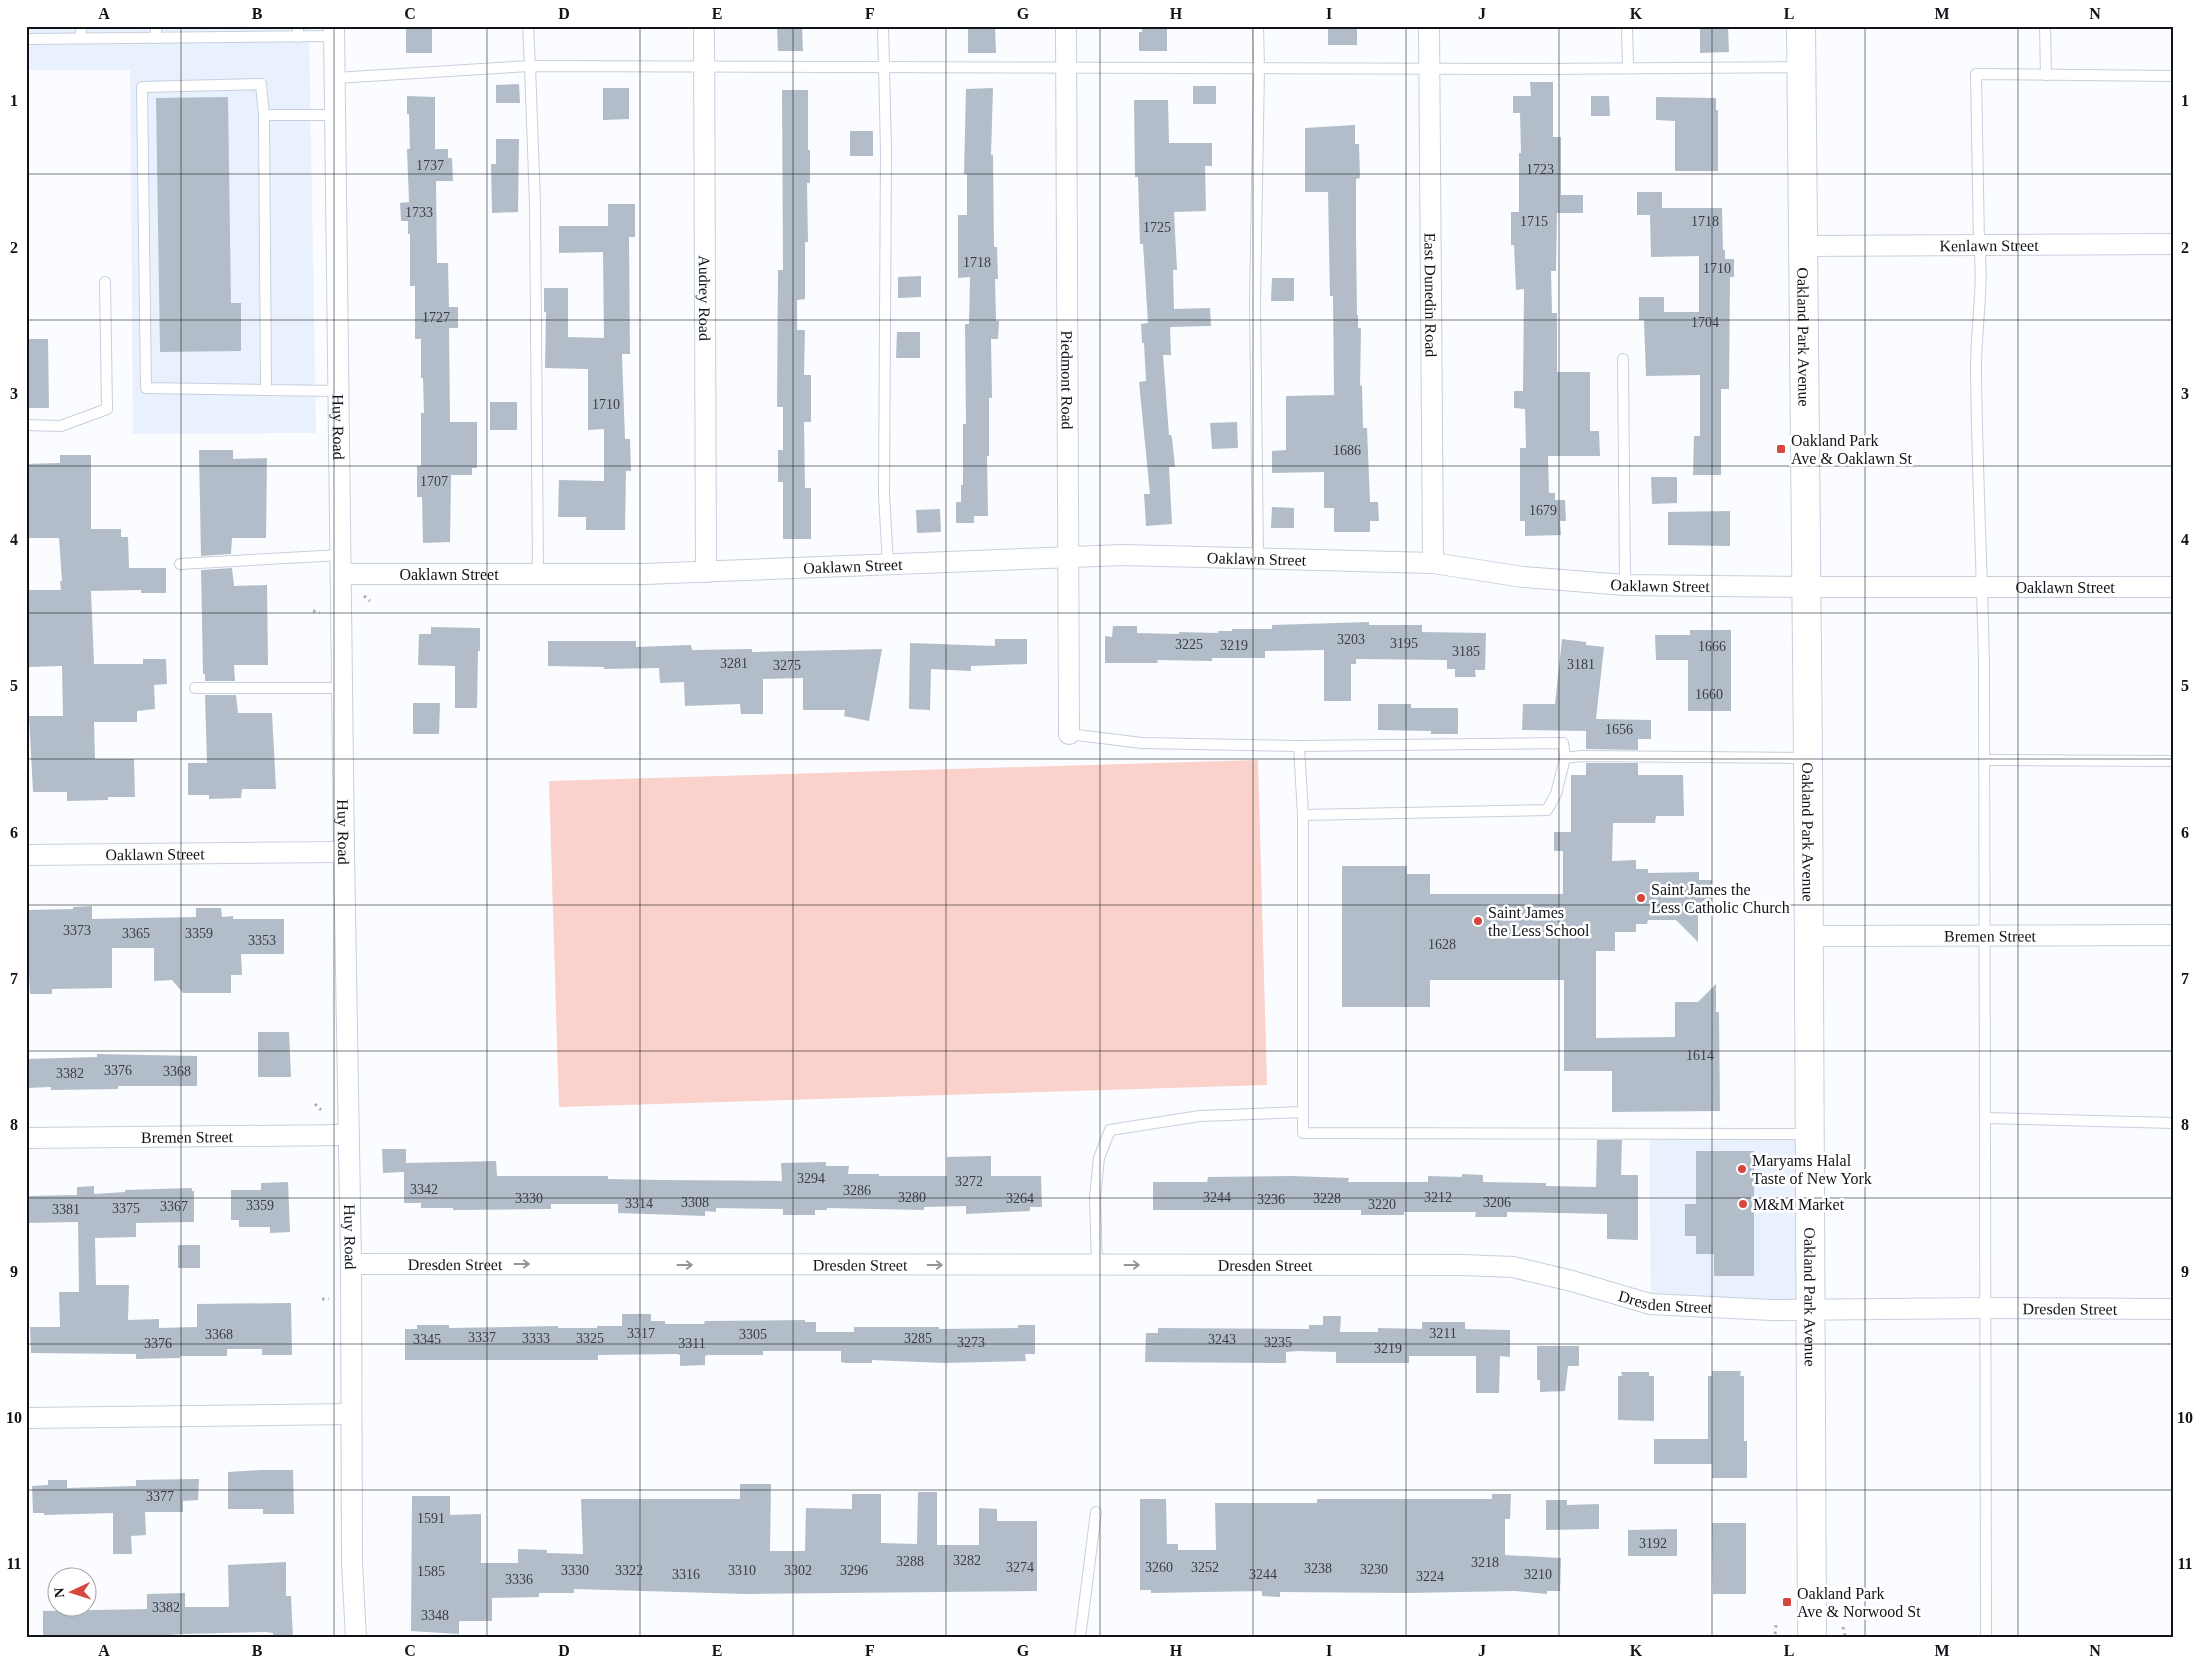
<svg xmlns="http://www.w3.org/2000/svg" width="2199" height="1664" font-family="Georgia,serif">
<rect width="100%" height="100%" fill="#fafcff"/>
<g fill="#e9f1fe">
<path d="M26,26H309L316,433L133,434L130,70H26Z"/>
<path d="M1805,1131L1807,1316L1651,1309L1649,1132Z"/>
</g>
<path fill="#fbd1cb" d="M1258,760L1267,1085L559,1107L549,781Z"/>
<g fill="#b3bdca">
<rect x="406" y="26" width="26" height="27"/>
<path d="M777,26H802L803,51H778Z"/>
<path d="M968,26H995L996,53H968Z"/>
<path d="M1142,26H1167V51H1139V32H1142Z"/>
<path d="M1328,26L1357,27V45H1328Z"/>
<path d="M1700,26H1728L1729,52L1700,53Z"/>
<path d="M1530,82H1553V137H1561V195H1583V213H1557L1556,271H1551L1552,313H1557V372H1590V431H1599L1600,456H1548L1549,493H1555V500H1565L1566,521H1560L1561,535L1525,536V521H1520V448H1526L1525,409L1514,408V391H1523L1524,289L1516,290L1514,245H1511V212H1519V153H1521L1520,113H1513V96H1531Z"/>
<path d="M519,84L520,103H496V85Z"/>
<rect x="1193" y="86" width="23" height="18"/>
<path d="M603,88H629V119L603,120Z"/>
<path d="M993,88L991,155H993L994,247H997L998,279H995L996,321H999L998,339H991L992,398H989V456H987L988,516H974V523H956V502H961V485H963V424H966L965,324H969L970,277L958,278V215H967V174H964L966,89Z"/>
<path d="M782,90H808V150H810V183H807L808,242H805V299L797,300V330H805L804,375H811V422H804L805,488H811V539H783V482H778V450H783V407H777L778,270H783Z"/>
<path d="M407,96L435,97V149H448V158H452L453,181H436L437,263H448L449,307H458V328H449L450,422H477V468H472V475H451L450,542L423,543L422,497H417V466H421V413H424L423,378H421V339H415V286H410V234H408V221H401L400,203L409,202L407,149H410L409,114H407Z"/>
<path d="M1591,96H1609L1610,116H1591Z"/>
<path d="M228,97L231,303H241V351L160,352L156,98Z"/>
<path d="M1656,97L1716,98V110H1718V171H1675V121L1656,120Z"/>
<path d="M1134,100H1168L1169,143H1212V166H1205L1206,211L1174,212L1177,270H1173L1174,309L1210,308L1211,326L1170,327L1171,355H1163L1169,435H1171L1172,438L1175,467H1169L1172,524L1146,526L1144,494H1150L1139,382L1146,381L1144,343H1142L1141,324L1148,323L1143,244H1140L1138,177H1135Z"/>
<path d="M1355,125V144H1359L1360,178L1356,179V233L1357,315H1358V328H1361L1360,385L1362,386L1363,428H1367L1370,502H1378L1379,521H1370V532H1334V508H1324V472L1272,473V451L1286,450V396L1334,395L1333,296H1330L1328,192H1305V128Z"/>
<rect x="850" y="131" width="23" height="25"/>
<path d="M496,139H519L518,212L492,213L491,164H496Z"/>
<path d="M1637,192H1662V208H1722L1723,250H1725V259H1734V277H1730L1729,389H1721V475H1693L1694,436H1700V375L1646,376L1644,320H1639V297H1664V312H1699V256L1651,257L1650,215H1637Z"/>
<path d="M608,204H635V237H629L630,354H622L625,439H630L631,471H626L625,530H586V517H558L559,480L604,481V429L588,430V369L545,368L546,312H544V288H568V337L604,338L603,252L559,253V226H608Z"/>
<path d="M921,276V297L898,298V277Z"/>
<path d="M1272,278H1294V301H1271Z"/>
<path d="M897,332H920V358H896Z"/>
<path d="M26,339H48L49,408H26Z"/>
<rect x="490" y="402" width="27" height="28"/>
<path d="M1237,422L1238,448L1212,449L1210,423Z"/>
<path d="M199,450H233V459L267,458L266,538H232L231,554L201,556Z"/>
<path d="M60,455H91V529H121V537H128L129,568H166V593H141V590L91,591L94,664H143V659H166L167,684L154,685L155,709L137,711V722H94L95,759H134L135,797H108V800L67,801V792H33L29,716H63L62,666L28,667L27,590H61L60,581H62L59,538H26V464L60,463Z"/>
<path d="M1651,477H1677V503L1652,504Z"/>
<path d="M1272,507L1294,508V528H1271Z"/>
<path d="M940,509L941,532L917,533L916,510Z"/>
<path d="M1730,511V546L1668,545V512Z"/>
<path d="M232,568L234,586L267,585L268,665H234L235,681H205V674H203L201,570Z"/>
<path d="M1369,622V625H1422V632L1486,633L1485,670H1475L1476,677H1455V669H1447V660L1356,659V664H1351V701H1324V650L1265,651V658H1212V661L1157,660L1158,663H1105V636L1112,637L1113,626H1137V633L1179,634V632L1218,633V631H1232V629H1272V625Z"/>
<path d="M431,627L480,628V651H478L477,708H455V666L418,665L419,634H431Z"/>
<path d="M1690,630H1731V711H1688V660H1656L1655,635H1690Z"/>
<path d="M995,639H1027V664L971,666V671L931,669L930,710L909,709L910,643L995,646Z"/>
<path d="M1562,639L1586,642V645L1604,647L1596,719L1651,720V739H1638V750L1586,749V731L1522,730L1523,704H1555Z"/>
<path d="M548,641H636V647L691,645L692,650L752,649V652L882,649L869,721L844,716L845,710H803V678L763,679V714H741L740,704L685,706L684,682L660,683L659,668L604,669V667L548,666Z"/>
<path d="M205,695H236L238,713H272L276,789H242L241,798L209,799V795H188V763H207Z"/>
<path d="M413,703H440L439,734H413Z"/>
<path d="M1378,704H1411V708H1458V734H1431V731L1378,730Z"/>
<path d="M1586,763H1638V775H1683L1684,816H1656L1655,823H1613L1612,861L1636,860V869H1648V873L1699,872V880H1712V915H1698V942L1676,920H1648L1647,924H1636V932H1615V951H1596V1038L1675,1037V1002H1698L1716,984V1012H1719L1720,1111L1612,1112V1071H1564V980H1430V1007H1342V866H1407V874H1430V894H1563V851H1554V832H1571V775H1586Z"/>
<path d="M92,906V919L196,917V908H221L222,917L233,916V919H284V954H241L242,975H231V993H183L172,980L154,981V948H112V988L52,989V994H30L26,910L73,909V907Z"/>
<path d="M258,1032H289L291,1077H258Z"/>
<path d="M97,1054L197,1056V1086H118V1089L51,1090V1087L26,1088V1059L97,1057Z"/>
<path d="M1597,1140H1622L1621,1175H1638V1240L1607,1239V1214L1507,1212V1217H1475L1476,1212H1404V1215H1361V1210H1153V1182H1207L1208,1177L1292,1176L1349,1178L1348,1182H1428V1176L1462,1177V1174L1483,1175V1182L1546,1183V1186L1596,1187Z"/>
<path d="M382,1149H406V1163L496,1161L497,1176H608V1179L660,1180L782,1181L781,1163L826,1162V1166H849L848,1174H879V1176H947V1157L991,1156V1176H1041L1042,1207H1030V1211L966,1214V1206L924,1207V1210L827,1208V1210H815V1215H783V1209L716,1208V1212L705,1211V1216L618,1213V1204H551V1209L453,1210V1208H421V1203H404V1172L383,1173Z"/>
<path d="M1696,1151H1754V1276H1714V1254H1696V1236H1685V1204H1696Z"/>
<path d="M288,1182L290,1232L270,1233V1227H239V1220H231V1190H261V1183Z"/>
<path d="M94,1186V1194L125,1192V1190L192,1188V1191H194V1222L136,1223V1237L95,1238L96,1285H129L128,1320L159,1319V1328L197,1327V1304L291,1303L292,1355H262V1349H227V1356H180V1358L136,1359V1354L31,1353L30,1327H60L59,1292H79L78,1222L26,1223V1196L77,1195V1187Z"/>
<rect x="178" y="1245" width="22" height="23"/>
<path d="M622,1314H651V1321H665V1324H704L705,1321L805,1320V1322H816V1332H854V1327H939V1329L1018,1328V1325H1035V1354H1025L1026,1361L944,1363L872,1360V1363H845L841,1362V1351H763V1355H708L705,1356V1365L680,1366V1355L677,1354L598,1355V1360H405V1329H417V1325H449V1328L558,1326V1328H597V1326H622Z"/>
<path d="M1323,1316H1341L1340,1332H1378V1328L1422,1329V1322H1465V1329L1510,1330V1357L1500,1356L1499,1393H1476V1356H1409V1363H1336V1352L1299,1351L1286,1352V1363L1145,1362L1146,1333H1158V1328L1309,1329V1325H1323Z"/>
<path d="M1537,1346H1579V1366H1568L1565,1391L1540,1392V1380H1537Z"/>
<path d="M1712,1371H1741L1740,1376H1744V1441H1747V1478H1712V1464H1654V1439H1708V1376H1712Z"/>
<path d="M1621,1372H1649V1376H1654V1421L1618,1420V1376H1622Z"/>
<path d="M262,1470H293L294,1514H263V1509H228V1472Z"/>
<path d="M199,1479L198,1500L183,1501V1512H145L146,1535L131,1536L132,1554H113V1513L44,1515V1513H33L32,1486L48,1485V1480H67V1488L136,1486V1480Z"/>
<path d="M740,1484H771L770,1551H805L806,1508L852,1509V1494H881V1543L917,1544L918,1492H937V1545H979V1508L997,1509V1521H1037V1591L747,1594L574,1589V1593H539V1597L492,1598V1621H459V1634L411,1631L412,1496H450V1515L481,1514V1563H518V1549L547,1550V1553L583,1554L581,1499H740Z"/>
<path d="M1492,1494H1511L1510,1519H1505V1555L1561,1558L1560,1591H1547V1594L1515,1591L1408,1593L1280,1592V1597L1262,1596V1591L1151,1593V1590H1140V1499H1166L1167,1544H1178V1550H1216L1215,1503H1317V1499H1492Z"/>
<path d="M1546,1500H1567V1505L1599,1504V1529L1546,1530Z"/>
<path d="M1712,1523H1746V1594H1713Z"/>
<path d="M1677,1529V1556H1628V1530Z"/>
<path d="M286,1562V1596H291L293,1638H273V1633L265,1632L183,1634L168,1635V1638H147V1635L43,1638V1611L147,1609V1594L185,1593V1607H229L228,1565Z"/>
</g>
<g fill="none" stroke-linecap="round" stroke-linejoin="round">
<defs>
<g id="lane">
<path d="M81,26V38"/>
<path d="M298,26V37"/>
<path d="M883,26L886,150L884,495L888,564"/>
<path d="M1258,26L1259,68L1255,303L1258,558"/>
<path d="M1627,26L1628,67"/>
<path d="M2045,26L2046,75"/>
<path d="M156,38V26"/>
<path d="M26,39L334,36"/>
<path d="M335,78L530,66L528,26"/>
<path d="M264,115L261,84L142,87L146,388L266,390"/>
<path d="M335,115H264L266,390L339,391"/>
<path d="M1623,359L1625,585"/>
<path d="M26,425L61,426L107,409L105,282"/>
<path d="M180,564L341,555"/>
<path d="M538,574L535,204L530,66L1541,69L1802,67"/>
<path d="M195,688H342"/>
<path d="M1069,734L1142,743L1299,746L1563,743L1565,758"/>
<path d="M1299,746L1303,815"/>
<path d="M1807,758L1581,756L1565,758L1556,794L1547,810L1303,815V1133L1809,1134"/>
<path d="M1985,760L2173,761"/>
<path d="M1985,1118L2173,1123"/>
<path d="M1097,1265L1095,1197L1099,1158L1110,1130L1200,1116L1303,1112"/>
<path d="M1080,1638L1096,1512"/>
<path d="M1986,1638C1988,1313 1987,988 1984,664C1982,566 1977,468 1976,369C1976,327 1984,286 1979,244L1976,74L2173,76"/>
</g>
<g id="street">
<path id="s1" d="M334,26L344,852L351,1264L352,1563L356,1638"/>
<path id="s2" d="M704,26L706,572"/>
<path id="s3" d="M1066,26L1069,734"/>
<path id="s4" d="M1429,26L1433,563"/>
<path id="s5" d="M1804,246L2173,244"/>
<path id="s6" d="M341,574H645L1122,555L1433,563L1523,577L1625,585L1807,587H2173"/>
<path id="s7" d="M26,855L344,852"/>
<path id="s8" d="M1808,936L2173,935"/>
<path id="s9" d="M26,1138L349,1135"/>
<path id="s10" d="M351,1264L1463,1265L1513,1267L1572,1281L1650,1304L1772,1310L1988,1308L2173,1309"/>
<path d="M26,1418L351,1414"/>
</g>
<g id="secondary">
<path id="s11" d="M1801,26L1808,758L1812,1638"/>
</g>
</defs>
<use href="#lane" stroke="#c6d0dd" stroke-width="12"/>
<use href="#street" stroke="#c6d0dd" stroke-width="22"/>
<use href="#secondary" stroke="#c6d0dd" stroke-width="30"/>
<g stroke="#abadb1" stroke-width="3" stroke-dasharray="2.5 4" stroke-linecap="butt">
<path d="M364,596L370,601"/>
<path d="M313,611L320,612"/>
<path d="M315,1104L321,1110"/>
<path d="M322,1299H329"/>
<path d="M1843,1627L1845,1636"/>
<path d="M1775,1634L1776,1625"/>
</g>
<use href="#lane" stroke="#fff" stroke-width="10"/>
<use href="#street" stroke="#fff" stroke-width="20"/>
<use href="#secondary" stroke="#fff" stroke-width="28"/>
</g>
<defs><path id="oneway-shaft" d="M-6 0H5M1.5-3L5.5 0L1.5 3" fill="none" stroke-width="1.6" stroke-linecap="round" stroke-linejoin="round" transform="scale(1.25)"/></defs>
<g stroke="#939597">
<use href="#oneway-shaft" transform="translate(522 1264)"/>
<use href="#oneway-shaft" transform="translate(685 1265)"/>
<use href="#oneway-shaft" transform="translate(935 1265)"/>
<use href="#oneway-shaft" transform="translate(1132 1265)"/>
</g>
<path fill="none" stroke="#101418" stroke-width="1" stroke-opacity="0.55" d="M181,26V1638M334,26V1638M487,26V1638M640,26V1638M793,26V1638M946,26V1638M1100,26V1638M1253,26V1638M1406,26V1638M1559,26V1638M1712,26V1638M1865,26V1638M2018,26V1638M26,174H2173M26,320H2173M26,466H2173M26,613H2173M26,759H2173M26,905H2173M26,1051H2173M26,1198H2173M26,1344H2173M26,1490H2173"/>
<g fill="#d6483e" stroke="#fff" stroke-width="2">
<rect x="1776" y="444" width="10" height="10" rx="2.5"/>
<circle cx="1641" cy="898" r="5"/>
<circle cx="1478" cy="921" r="5"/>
<circle cx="1742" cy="1169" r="5"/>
<circle cx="1743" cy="1204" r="5"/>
<rect x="1782" y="1597" width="10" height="10" rx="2.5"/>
</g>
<g text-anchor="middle" stroke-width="5" stroke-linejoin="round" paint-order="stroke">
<g font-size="14" fill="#393e44">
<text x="430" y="170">1737</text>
<text x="1540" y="174">1723</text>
<text x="419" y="217">1733</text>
<text x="1534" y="226">1715</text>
<text x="1705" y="226">1718</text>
<text x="1157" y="232">1725</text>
<text x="977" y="267">1718</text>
<text x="1717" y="273">1710</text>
<text x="436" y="322">1727</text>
<text x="1705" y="327">1704</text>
<text x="606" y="409">1710</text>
<text x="1347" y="455">1686</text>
<text x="434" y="486">1707</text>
<text x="1543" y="515">1679</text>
<text x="1351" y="644">3203</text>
<text x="1404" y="648">3195</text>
<text x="1189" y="649">3225</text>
<text x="1234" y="650">3219</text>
<text x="1712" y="651">1666</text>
<text x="1466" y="656">3185</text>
<text x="734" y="668">3281</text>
<text x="1581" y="669">3181</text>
<text x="787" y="670">3275</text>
<text x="1709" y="699">1660</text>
<text x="1619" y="734">1656</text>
<text x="77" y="935">3373</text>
<text x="136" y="938">3365</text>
<text x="199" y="938">3359</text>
<text x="262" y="945">3353</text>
<text x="1442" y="949">1628</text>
<text x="1700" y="1060">1614</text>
<text x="118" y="1075">3376</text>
<text x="177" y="1076">3368</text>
<text x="70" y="1078">3382</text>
<text x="811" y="1183">3294</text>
<text x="969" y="1186">3272</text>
<text x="424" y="1194">3342</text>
<text x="857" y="1195">3286</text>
<text x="912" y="1202">3280</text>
<text x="1217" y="1202">3244</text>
<text x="1438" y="1202">3212</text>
<text x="529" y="1203">3330</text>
<text x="1020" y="1203">3264</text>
<text x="1327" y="1203">3228</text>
<text x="1271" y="1204">3236</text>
<text x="695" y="1207">3308</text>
<text x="1497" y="1207">3206</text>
<text x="639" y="1208">3314</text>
<text x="1382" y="1209">3220</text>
<text x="260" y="1210">3359</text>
<text x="174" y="1211">3367</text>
<text x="126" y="1213">3375</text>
<text x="66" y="1214">3381</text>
<text x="641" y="1338">3317</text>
<text x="1443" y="1338">3211</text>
<text x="219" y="1339">3368</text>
<text x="753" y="1339">3305</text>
<text x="482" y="1342">3337</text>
<text x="536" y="1343">3333</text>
<text x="590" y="1343">3325</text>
<text x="918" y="1343">3285</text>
<text x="427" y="1344">3345</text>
<text x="1222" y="1344">3243</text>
<text x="971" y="1347">3273</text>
<text x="1278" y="1347">3235</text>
<text x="158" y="1348">3376</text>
<text x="692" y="1348">3311</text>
<text x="1388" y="1353">3219</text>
<text x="160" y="1501">3377</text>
<text x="431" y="1523">1591</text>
<text x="1653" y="1548">3192</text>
<text x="967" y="1565">3282</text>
<text x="910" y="1566">3288</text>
<text x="1485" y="1567">3218</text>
<text x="1020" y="1572">3274</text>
<text x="1159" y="1572">3260</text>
<text x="1205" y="1572">3252</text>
<text x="1318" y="1573">3238</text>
<text x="1374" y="1574">3230</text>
<text x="575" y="1575">3330</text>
<text x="629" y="1575">3322</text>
<text x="742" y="1575">3310</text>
<text x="798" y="1575">3302</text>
<text x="854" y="1575">3296</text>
<text x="431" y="1576">1585</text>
<text x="686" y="1579">3316</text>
<text x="1263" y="1579">3244</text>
<text x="1538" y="1579">3210</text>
<text x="1430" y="1581">3224</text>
<text x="519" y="1584">3336</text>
<text x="166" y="1612">3382</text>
<text x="435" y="1620">3348</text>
</g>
<g font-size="16" fill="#101418" stroke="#fff">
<text dy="6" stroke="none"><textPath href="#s5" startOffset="185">Kenlawn Street</textPath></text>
<text dy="6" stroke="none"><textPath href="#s4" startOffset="269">East Dunedin Road</textPath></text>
<text dy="6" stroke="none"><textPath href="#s2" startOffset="272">Audrey Road</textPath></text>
<text dy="6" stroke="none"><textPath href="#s11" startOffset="311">Oakland Park Avenue</textPath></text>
<text dy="6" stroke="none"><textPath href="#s3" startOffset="354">Piedmont Road</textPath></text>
<text dy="6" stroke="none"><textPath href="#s1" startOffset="401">Huy Road</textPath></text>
<text dy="6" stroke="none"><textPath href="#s6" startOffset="916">Oaklawn Street</textPath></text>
<text dy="6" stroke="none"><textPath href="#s6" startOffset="512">Oaklawn Street</textPath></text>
<text dy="6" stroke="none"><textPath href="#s6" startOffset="108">Oaklawn Street</textPath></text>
<text dy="6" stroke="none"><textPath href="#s6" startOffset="1321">Oaklawn Street</textPath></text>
<text dy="6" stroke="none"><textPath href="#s6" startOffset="1726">Oaklawn Street</textPath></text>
<text dy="6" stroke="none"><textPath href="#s1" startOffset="806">Huy Road</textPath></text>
<text dy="6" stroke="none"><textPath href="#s11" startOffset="806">Oakland Park Avenue</textPath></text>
<text dy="6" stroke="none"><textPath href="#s7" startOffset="129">Oaklawn Street</textPath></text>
<text dy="6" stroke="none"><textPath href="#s8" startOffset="182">Bremen Street</textPath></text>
<text dy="6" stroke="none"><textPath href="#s9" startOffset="161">Bremen Street</textPath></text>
<text dy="6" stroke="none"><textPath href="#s1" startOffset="1211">Huy Road</textPath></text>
<text dy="6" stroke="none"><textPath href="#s10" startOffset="104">Dresden Street</textPath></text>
<text dy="6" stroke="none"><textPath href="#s10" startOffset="509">Dresden Street</textPath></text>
<text dy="6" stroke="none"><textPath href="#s10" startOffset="914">Dresden Street</textPath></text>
<text dy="6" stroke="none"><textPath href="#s11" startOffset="1271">Oakland Park Avenue</textPath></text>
<text dy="6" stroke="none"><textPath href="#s10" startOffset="1319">Dresden Street</textPath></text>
<text dy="6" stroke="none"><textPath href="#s10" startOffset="1724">Dresden Street</textPath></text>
</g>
<g font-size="16" fill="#101418" stroke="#fff" text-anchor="start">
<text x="1791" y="446">Oakland Park<tspan x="1791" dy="18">Ave &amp; Oaklawn St</tspan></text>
<text x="1651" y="895">Saint James the<tspan x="1651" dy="18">Less Catholic Church</tspan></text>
<text x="1488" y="918">Saint James<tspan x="1488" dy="18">the Less School</tspan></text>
<text x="1752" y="1166">Maryams Halal<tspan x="1752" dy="18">Taste of New York</tspan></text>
<text x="1753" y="1210">M&amp;M Market</text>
<text x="1797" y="1599">Oakland Park<tspan x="1797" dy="18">Ave &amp; Norwood St</tspan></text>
</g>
</g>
<rect width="2199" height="1664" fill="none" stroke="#ffffff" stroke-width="55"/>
<g transform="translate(72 1592) rotate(266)"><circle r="24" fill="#ffffff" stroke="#9fa1a3"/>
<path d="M0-4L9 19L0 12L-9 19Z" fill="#d6483e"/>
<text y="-8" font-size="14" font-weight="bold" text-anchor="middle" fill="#101418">N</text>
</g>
<rect x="28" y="28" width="2144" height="1608" fill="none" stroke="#101418" stroke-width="2"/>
<g font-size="16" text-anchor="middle" font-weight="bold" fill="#101418">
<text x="104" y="19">A</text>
<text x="257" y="19">B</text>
<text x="410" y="19">C</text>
<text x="564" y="19">D</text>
<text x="717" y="19">E</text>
<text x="870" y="19">F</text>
<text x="1023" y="19">G</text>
<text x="1176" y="19">H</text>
<text x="1329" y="19">I</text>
<text x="1482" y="19">J</text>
<text x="1636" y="19">K</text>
<text x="1789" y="19">L</text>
<text x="1942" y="19">M</text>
<text x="2095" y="19">N</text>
<text x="14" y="106">1</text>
<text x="2185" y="106">1</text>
<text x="14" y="253">2</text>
<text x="2185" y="253">2</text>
<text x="14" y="399">3</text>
<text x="2185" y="399">3</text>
<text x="14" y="545">4</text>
<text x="2185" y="545">4</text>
<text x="14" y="691">5</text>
<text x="2185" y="691">5</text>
<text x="14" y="838">6</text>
<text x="2185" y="838">6</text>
<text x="14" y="984">7</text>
<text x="2185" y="984">7</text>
<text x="14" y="1130">8</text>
<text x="2185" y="1130">8</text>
<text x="14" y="1277">9</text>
<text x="2185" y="1277">9</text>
<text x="14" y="1423">10</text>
<text x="2185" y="1423">10</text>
<text x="14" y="1569">11</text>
<text x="2185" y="1569">11</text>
<text x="104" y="1656">A</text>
<text x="257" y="1656">B</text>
<text x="410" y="1656">C</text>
<text x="564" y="1656">D</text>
<text x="717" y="1656">E</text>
<text x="870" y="1656">F</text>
<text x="1023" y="1656">G</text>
<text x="1176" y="1656">H</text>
<text x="1329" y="1656">I</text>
<text x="1482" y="1656">J</text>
<text x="1636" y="1656">K</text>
<text x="1789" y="1656">L</text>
<text x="1942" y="1656">M</text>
<text x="2095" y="1656">N</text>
</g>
</svg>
